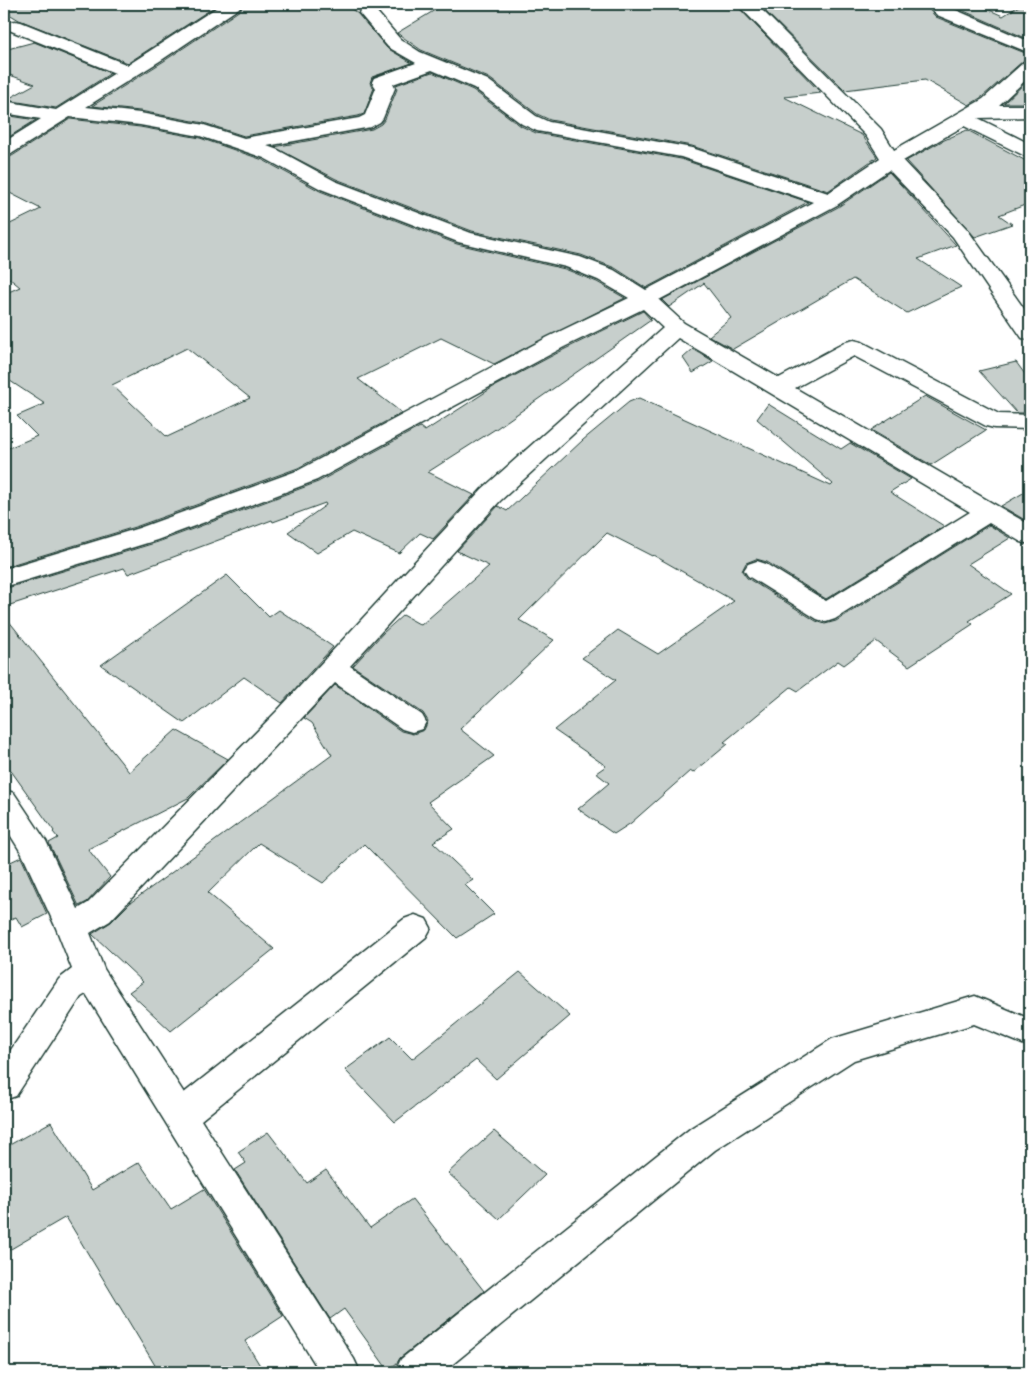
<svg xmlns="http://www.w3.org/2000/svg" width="1034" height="1376" font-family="Mali,sans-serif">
<rect width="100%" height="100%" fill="#fff"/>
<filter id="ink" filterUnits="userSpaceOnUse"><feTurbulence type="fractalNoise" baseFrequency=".02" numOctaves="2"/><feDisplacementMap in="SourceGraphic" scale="10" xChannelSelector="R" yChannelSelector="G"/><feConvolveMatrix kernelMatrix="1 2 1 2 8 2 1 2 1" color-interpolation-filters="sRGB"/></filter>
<g filter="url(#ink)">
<g fill="#c7cfcc" stroke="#1f3d34" fill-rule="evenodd">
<path d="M4,4H219L128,63L19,20L4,11Z"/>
<path d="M244,4H284L300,8L317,4H345L358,14L387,48L412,63L372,77L370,83L374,88L364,114L358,116L244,136L204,123L140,111L92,106L164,61L240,10Z"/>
<path d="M445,4H735L821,93L784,97L862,135L877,157L828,191L692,146L550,120L537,114L489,78L421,50L397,33Z"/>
<path d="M758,4H924L936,17L1030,55V59L1023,61L982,97L969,105L925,80L845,90Z"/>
<path d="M948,4H976L1003,16L1022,4H1030V40Z"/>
<path d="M34,42L111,73L56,108L6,100L35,84L4,73V50Z"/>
<path d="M432,72L473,90L521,126L536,133L681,159L808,202L646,288L615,268L581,255L472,231L336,179L274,147L372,129L381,124L385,119L397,89L396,85Z"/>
<path d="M1030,78V99L1022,103H1004Z"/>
<path d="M4,115L36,120L4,140Z"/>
<path d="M70,119L140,127L200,138L263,160L320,191L457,244L565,269L597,282L625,298L494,364L441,338L358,379L402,413L298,468L138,526L4,567V450L37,436L17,416L45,404L4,377V294L20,287L4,274V227L41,209L4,190V158L12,156ZM187,348L250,398L167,437L112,385Z"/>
<path d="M967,130L1030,163V203L999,215L1012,224L975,237L906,161L942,141Z"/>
<path d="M889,172L956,245L918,259L961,287L907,313L853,279L733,349L709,336L731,318L704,283L669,307L662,300L838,207Z"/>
<path d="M643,311L651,320L497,428L428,472L474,495L433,539L420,533L399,553L352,532L317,553L288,532L326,505L325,503L273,522L272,520L128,574L124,568L4,607V589L158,542L318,482L420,427L425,431L495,386L565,349Z"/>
<path d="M693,349L713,361L693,373L683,358Z"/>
<path d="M1016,362L1030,381V413H1017L979,371Z"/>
<path d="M925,396L986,430L931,465L871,430Z"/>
<path d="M639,398L831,486L833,484L757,419L768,404L841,449L850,443L911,479L890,492L944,526L826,599L767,562L756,559L746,563L742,571L747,578L816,621L825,624L836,621L989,525L1010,538L968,564L1011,594L969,621L973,624L909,666L876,641L844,665L838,661L798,691L791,687L724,742L728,744L693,773L690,771L631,823L614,834L578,809L609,783L596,773L606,766L554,730L616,680L582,658L618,630L658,654L734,601L653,555L652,556L607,533L519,620L554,640L460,729L494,756L428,802L454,829L433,842L473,880L465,885L494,914L457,938L364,844L323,883L259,843L208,893L274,949L171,1031L129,992L143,982L92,934L111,922L130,903L332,755L312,723L304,718L335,685L401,731L413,734L424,730L428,721L423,713L353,666L383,633L403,615L421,625L489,566L457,551L498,506L507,511L583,440L629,402Z"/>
<path d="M1030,489V523L1001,506Z"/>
<path d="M227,575L269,617L279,610L333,647L282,703L244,677L184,723L101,665Z"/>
<path d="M4,615L129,772L176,730L228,759L188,798L88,849L110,877L87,902L79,906L49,843L58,838L53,832L54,831L4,761Z"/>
<path d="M21,857L47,914L22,927L16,917L4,923V865Z"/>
<path d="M520,972L570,1016L496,1079L476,1060L395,1122L345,1070L390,1037L412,1059Z"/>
<path d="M51,1122L92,1190L139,1162L171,1209L204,1189L283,1316L245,1341L264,1372H159L66,1217L4,1253V1148Z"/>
<path d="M494,1131L545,1175L499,1219L448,1173Z"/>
<path d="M268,1132L307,1183L326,1170L370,1228L412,1199L484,1291L400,1358L397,1363L388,1370L344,1309L330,1319L235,1170L246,1163L238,1152Z"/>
</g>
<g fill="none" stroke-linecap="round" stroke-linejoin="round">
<defs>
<g id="minor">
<path d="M222,4H242L239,8L163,59L86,107L140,113L204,125L244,138L359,118L365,115L376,88L372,82L374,78L416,63L388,47L359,13L363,4H381L377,12L400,39L420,52L488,80L536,116L549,122L692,148L828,193L880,158L866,136L737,4H756L881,129L894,150L983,99L1024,62L1030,61V76L999,105H1030V117L978,118L1030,144V157L1023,155L964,126L903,161L967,229L1030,317V340L1022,338L953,237L889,170L837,205L659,300L684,323L779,378L846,342L854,340L862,342L999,414L1030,415V429L994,428L986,426L854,356L795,388L1030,525V544L1021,542L989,523L835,619L826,622L817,619L748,576L744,570L748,564L757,561L766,564L826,601L970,512L678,338L500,501L350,666L422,715L426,722L422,729L412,732L402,729L335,683L110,921L90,933L104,969L184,1093L404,919L415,915L426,919L431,928L426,937L201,1120L354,1359L360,1372H320L86,994L81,997L16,1096L4,1100V1060L59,979L72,969L56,928L22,854L4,825V790L14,793L46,841L78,909L88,903L278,710L482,489L663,328L643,309L564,347L317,480L157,540L4,587V569L139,528L299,470L548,337L629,298L598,280L566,267L458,242L321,189L264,158L200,136L140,125L70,117L11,154L4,156V142L41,119L4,113V101L56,110L115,73L9,30L6,26L9,22L15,21L21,22L128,65ZM432,70L474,88L522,124L537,131L681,157L813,202L646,290L614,270L580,257L471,233L335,181L278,150L267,146L371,127L380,122L383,118L395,88L393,84Z"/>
<path d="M926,4H945L949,7L1030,42V53L937,15Z"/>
<path d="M975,996L1030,1019V1047L974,1024L854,1060L715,1150L443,1372H395L401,1359L691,1128L832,1039Z"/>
</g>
</defs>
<use href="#minor" stroke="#1f3d34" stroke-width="3"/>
<use href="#minor" fill="#fff" fill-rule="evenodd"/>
</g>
</g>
<rect width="1034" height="1376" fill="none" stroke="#fff" stroke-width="20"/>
<rect x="10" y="10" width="1014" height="1356" fill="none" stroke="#1f3d34" stroke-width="2" filter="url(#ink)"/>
</svg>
